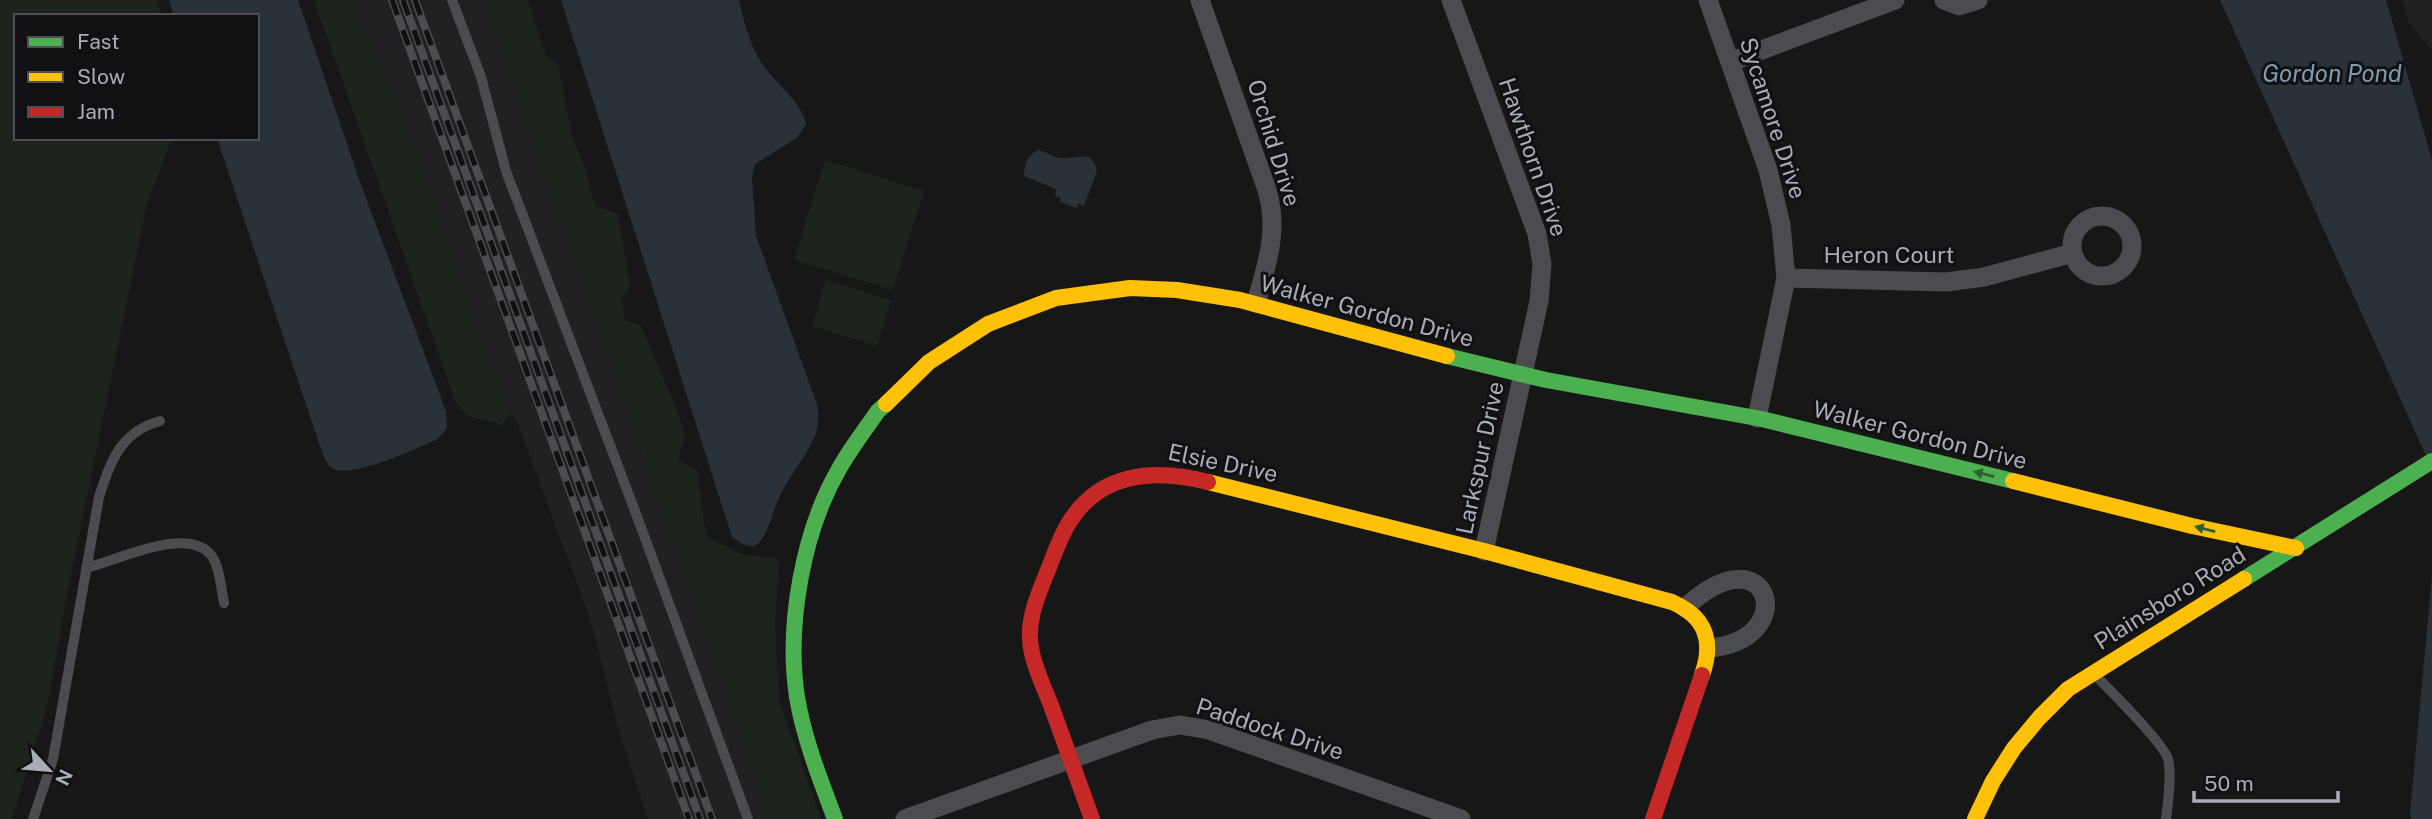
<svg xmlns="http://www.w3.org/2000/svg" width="2432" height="819" font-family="'Public Sans',sans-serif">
<rect width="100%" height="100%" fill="#171717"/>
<g fill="#212123">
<path d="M354,0H483L769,819H648L618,728L590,618L518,424L510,413L507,396L482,344L405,117L359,21Z"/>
<path d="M2403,0H2432V50L2409,23Z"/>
</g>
<g fill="#1d241e">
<path d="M0,0H157L162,16H16V138H172L147,203L67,594L48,703L12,819H0Z"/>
<path d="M314,0H354L359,21L405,117L482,344L507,396L510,413L502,425L468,416L456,403Z"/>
<path d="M483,0H528L546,56L558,64L572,135L584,166L595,205L618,214L630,287L622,299L625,320L641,326L677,410L685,436L678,460L697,470L706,536L741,554L779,559L775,623L779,700L821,819H769Z"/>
<path d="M825,160L924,191L893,290L794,260Z"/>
<path d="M826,280L891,300L877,346L812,326Z"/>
</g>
<g fill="#2a3239">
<path d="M169,0H298L360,182L446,411L447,428L438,439C418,448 352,478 334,469C326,465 323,455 320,446L217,138H257V16H174Z"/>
<path d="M561,0H739C744,22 749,43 761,62C774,83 801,100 806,124L797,138L755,164L752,178L756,236L817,404C818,414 819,426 815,436C805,459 787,478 777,502C773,512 766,540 756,545C747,549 739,541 732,537Z"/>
<path d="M2220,0H2386L2432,160V469Z"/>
<path d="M1039,150C1046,152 1053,157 1060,158C1077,161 1091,147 1097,171L1084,206L1078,204L1077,208L1060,202L1061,198L1055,196L1056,189L1024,176C1024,166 1028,153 1039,150Z"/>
<path d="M2432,575V819H2411L2410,814Z"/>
</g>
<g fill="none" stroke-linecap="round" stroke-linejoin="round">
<g stroke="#4b4c50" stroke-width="10">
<path d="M452,0L481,77L506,171L638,519L748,819"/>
<path d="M86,568C116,561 187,525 211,555C220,567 221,589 224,603"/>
<path d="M2096,676C2110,690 2163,743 2168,759C2172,775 2168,802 2166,819"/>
<path d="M33,819L53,759L99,497C111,461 120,432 160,421"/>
</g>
<g stroke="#4b4c50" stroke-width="19">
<path d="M1200,0L1267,190C1279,230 1267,264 1256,303"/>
<path d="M1451,0L1537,234L1542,264L1539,301L1484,551"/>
<path d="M1708,0L1768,170L1781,225L1786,278L1757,418"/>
<path d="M1944,0L1959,6L1978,0"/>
<path d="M1730,62L1895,0"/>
<circle cx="2102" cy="246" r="30"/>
<path d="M1786,278L1947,282L1984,277L2073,253"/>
<path d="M1685,608C1769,528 1803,640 1709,648"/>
<path d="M905,819L1152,730L1180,725L1209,730L1461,819"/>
</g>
<g stroke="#4caf50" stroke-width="16">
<path d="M1447,356L1546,380L1762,419L2013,481"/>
<path d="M2244,579L2432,461"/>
<path d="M835,819C820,779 804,739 797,697C786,625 803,531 839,469C850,449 865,430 878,411L886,404"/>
</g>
<g stroke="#ffc107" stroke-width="16">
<path d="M886,404L929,362L988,324L1056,298L1130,288L1177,290L1240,300L1447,356"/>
<path d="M2013,481L2192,526L2296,548"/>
<path d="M1208,482L1484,551L1672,602C1706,617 1714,641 1702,675"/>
<path d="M1975,819L1993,781L2014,748L2039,718L2068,689L2244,579"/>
</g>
<g stroke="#c62828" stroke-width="16">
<path d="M1092,819C1079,782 1065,745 1052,708C1045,689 1034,668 1031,648C1026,621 1038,595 1048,570C1054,555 1059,540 1067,526C1098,472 1153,468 1208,482"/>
<path d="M1653,819L1702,675"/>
</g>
<defs>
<g id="rail">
<path d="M392,0L689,819"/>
<path d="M403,0L700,819"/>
<path d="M415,0L712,819"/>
</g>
</defs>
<use href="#rail" stroke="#4b4c4f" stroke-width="8"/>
<use href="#rail" stroke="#111113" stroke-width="5" stroke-dasharray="16" stroke-linecap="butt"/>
</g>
<defs><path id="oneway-solid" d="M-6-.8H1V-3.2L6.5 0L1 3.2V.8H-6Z" transform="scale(1.75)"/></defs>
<g fill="#2e6032">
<use href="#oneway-solid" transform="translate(1984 474) rotate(-166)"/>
<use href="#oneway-solid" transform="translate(2205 529) rotate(-166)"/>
</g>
<g text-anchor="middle" stroke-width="6" stroke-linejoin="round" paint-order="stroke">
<g font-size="23" fill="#a8adb8" stroke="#111113">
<text transform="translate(1773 118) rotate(72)" y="8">Sycamore Drive</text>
<text transform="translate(1274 143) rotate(73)" y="8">Orchid Drive</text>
<text transform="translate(1533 157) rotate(71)" y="8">Hawthorn Drive</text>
<text x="1889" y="263">Heron Court</text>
<text transform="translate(1367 311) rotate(15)" y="8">Walker Gordon Drive</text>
<text transform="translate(1920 435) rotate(14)" y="8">Walker Gordon Drive</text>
<text transform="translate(1480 458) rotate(-78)" y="8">Larkspur Drive</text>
<text transform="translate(1223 463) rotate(12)" y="8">Elsie Drive</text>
<text transform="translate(2170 598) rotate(-32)" y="8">Plainsboro Road</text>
<text transform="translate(1270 729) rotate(18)" y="8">Paddock Drive</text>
</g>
<g font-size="24" font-style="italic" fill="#7f9bb3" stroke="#111113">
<text x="2332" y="82">Gordon Pond</text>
</g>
</g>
<rect x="14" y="14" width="245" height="126" fill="#111113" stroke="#4d4f55" stroke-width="2"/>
<rect x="28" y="37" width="35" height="10" fill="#4caf50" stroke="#4d4f55" stroke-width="2"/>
<text x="77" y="49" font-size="21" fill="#a8adb8">Fast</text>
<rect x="28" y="72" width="35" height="10" fill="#ffc107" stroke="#4d4f55" stroke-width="2"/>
<text x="77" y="84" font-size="21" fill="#a8adb8">Slow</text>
<rect x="28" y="107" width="35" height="10" fill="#c62828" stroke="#4d4f55" stroke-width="2"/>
<text x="77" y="119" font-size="21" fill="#a8adb8">Jam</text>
<g transform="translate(49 770) rotate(116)" stroke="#111113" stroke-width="5" paint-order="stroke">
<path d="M0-5L12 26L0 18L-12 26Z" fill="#a8adb8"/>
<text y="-10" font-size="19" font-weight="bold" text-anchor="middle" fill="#a8adb8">N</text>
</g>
<path d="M2194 791v10h144v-10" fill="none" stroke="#a8adb8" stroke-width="3.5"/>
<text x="2204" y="791" font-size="21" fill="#a8adb8" stroke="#111113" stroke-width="5" paint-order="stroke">50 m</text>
</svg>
